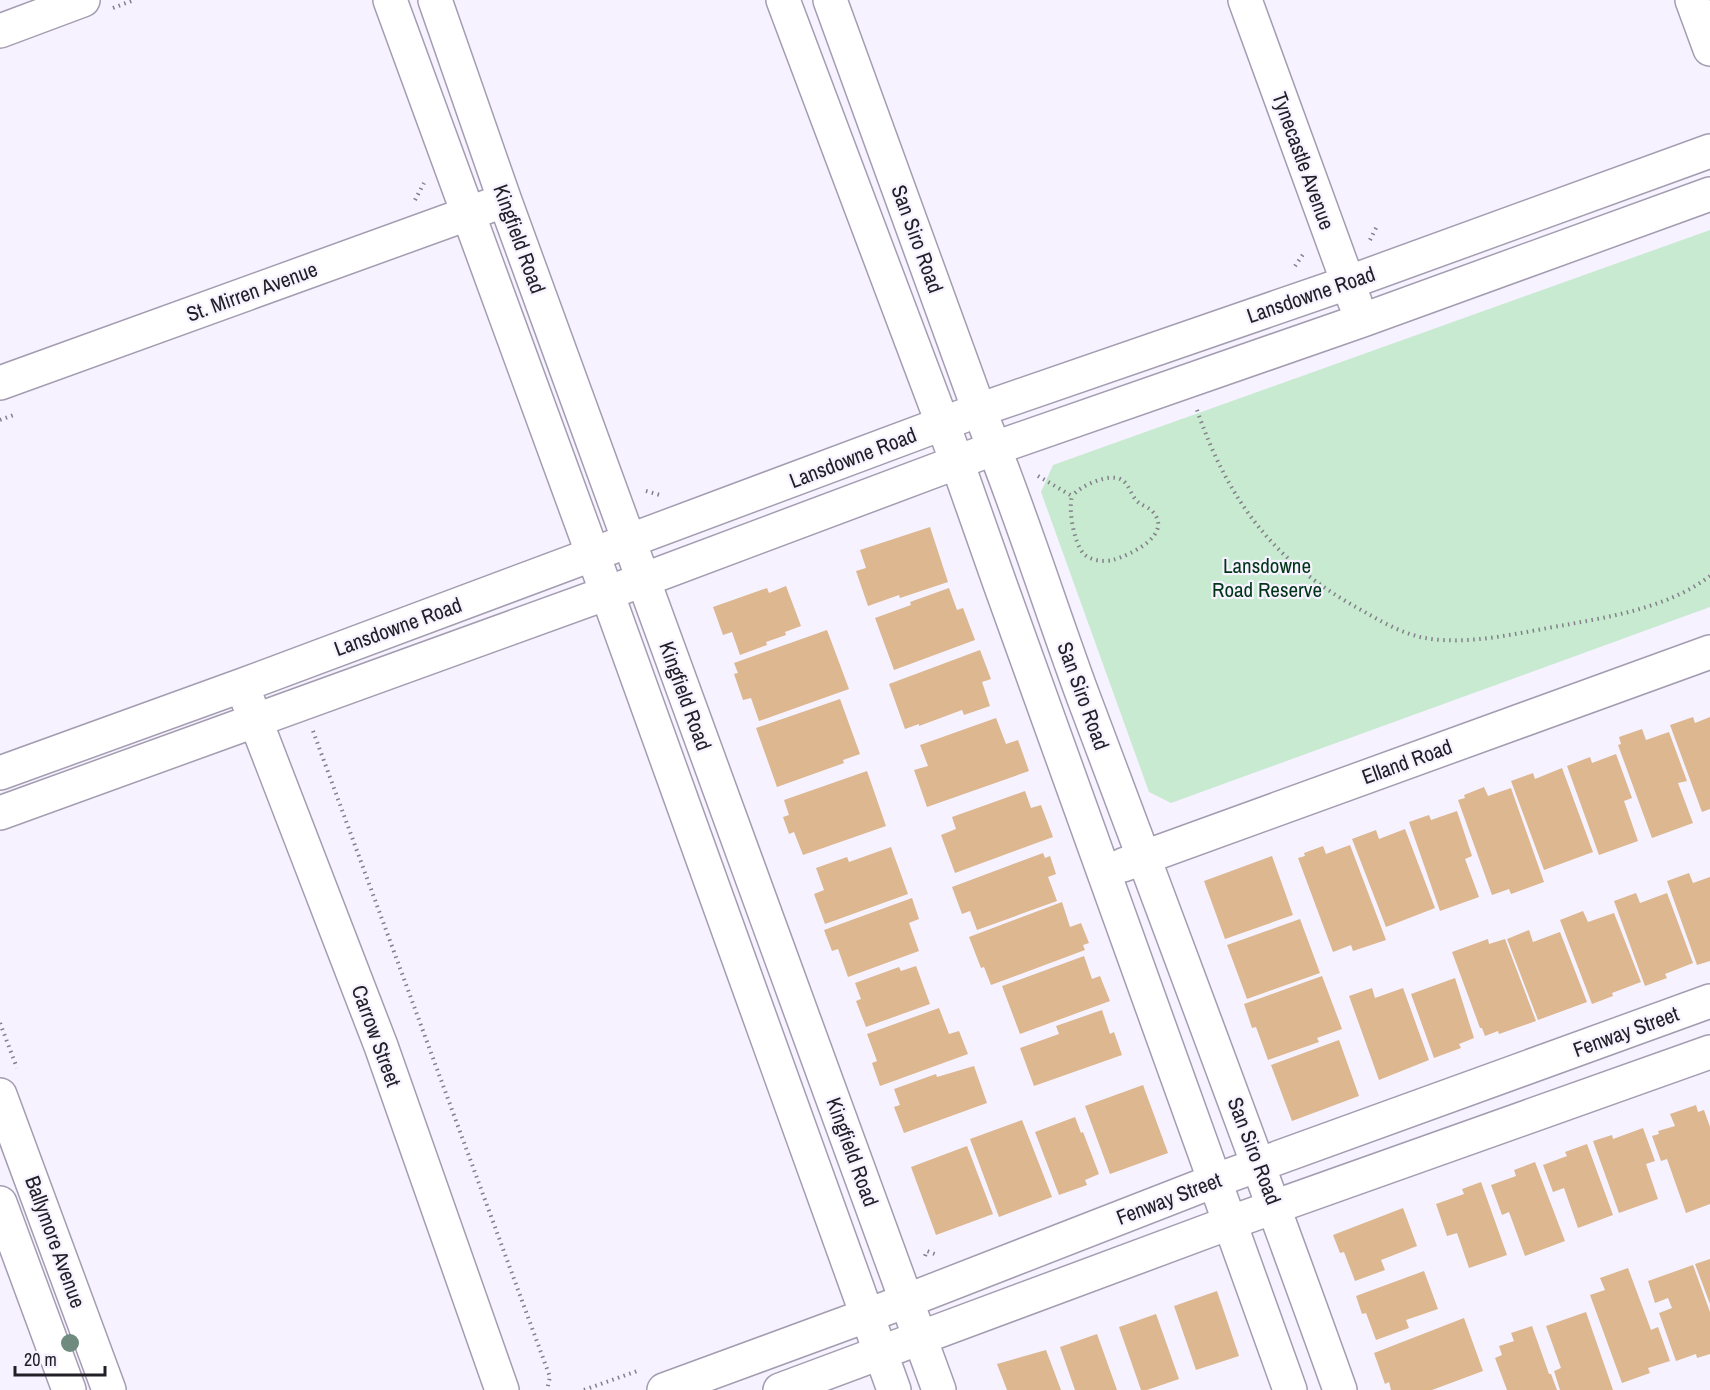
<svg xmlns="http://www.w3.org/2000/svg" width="1710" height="1390" font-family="'Archivo Narrow',sans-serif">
<rect width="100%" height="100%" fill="#f6f2ff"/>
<path fill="#c8ead0" d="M1710,230V607L1171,803L1149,792L1041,492L1053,465Z"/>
<g fill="#dcb78f">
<path d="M930,527L948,582L900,598L899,595L868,606L856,571L866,568L860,550Z"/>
<path d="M786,586L801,626L785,632L786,635L766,642L767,645L740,655L732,632L723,635L713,607L767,588L769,593Z"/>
<path d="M949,588L957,610L963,608L975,640L894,670L875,618L911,605L910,602Z"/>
<path d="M827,630L849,689L759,721L751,698L743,700L734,674L738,673L734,663Z"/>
<path d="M980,650L991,679L982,682L990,706L964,715L962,710L919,726V724L905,729L889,684Z"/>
<path d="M840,699L860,754L843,760L844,763L777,787L756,728Z"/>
<path d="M1693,717L1695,723L1710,717V809L1702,812L1670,725Z"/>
<path d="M996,718L1006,744L1018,740L1029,771L927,807L914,770L928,766L920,745Z"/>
<path d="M1642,729L1646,740L1669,732L1687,781L1678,783L1693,823L1652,838L1618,745L1621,744L1619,737Z"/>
<path d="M1616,754L1632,798L1624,801L1638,841L1599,855L1567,766L1590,757L1592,763Z"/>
<path d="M1562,768L1593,852L1544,870L1511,781L1533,773L1535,779Z"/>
<path d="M867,771L886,826L803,855L794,832L789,834L783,817L789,815L784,800Z"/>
<path d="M1484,787L1488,796L1511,788L1544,882L1511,894L1509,889L1492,895L1458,800L1465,798L1464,795Z"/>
<path d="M1025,791L1031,808L1041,805L1053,837L955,873L941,835L956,829L952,817Z"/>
<path d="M1457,811L1472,856L1465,859L1479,897L1440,911L1409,822L1429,815L1431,820Z"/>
<path d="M1405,829L1435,908L1386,927L1352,839L1376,830L1379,839Z"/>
<path d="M1350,845L1386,940L1353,951L1351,945L1333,952L1298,858L1305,856L1304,853L1323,846L1326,854Z"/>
<path d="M891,847L908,894L825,924L814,894L824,890L816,868L847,857L849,862Z"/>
<path d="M1043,853L1045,858L1050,856L1056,874L1048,877L1057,901L977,930L970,911L962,914L952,887Z"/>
<path d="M1272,856L1293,915L1225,939L1204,881Z"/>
<path d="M1689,873L1693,883L1710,877V961L1697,965L1667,881Z"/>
<path d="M1636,893L1640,903L1667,893L1693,963L1665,974L1667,978L1645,986L1614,901Z"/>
<path d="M912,898L919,919L909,923L919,951L848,977L838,949L832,951L824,930Z"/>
<path d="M1062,902L1070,927L1081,923L1089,943L1083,945L1085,950L991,985L984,967L981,968L969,937Z"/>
<path d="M1583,911L1588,922L1614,913L1641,982L1612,993L1613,996L1592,1004L1560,920Z"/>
<path d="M1300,919L1320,973L1247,999L1227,945Z"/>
<path d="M1529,930L1533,942L1560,932L1587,1002L1538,1020L1507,939Z"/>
<path d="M1488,939L1489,944L1505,939L1536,1021L1499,1034L1498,1031L1485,1036L1482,1028H1480L1452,952Z"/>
<path d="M1084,956L1092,979L1100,976L1110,1001L1020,1034L1002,986Z"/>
<path d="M916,966L930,1004L866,1027L856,1001L861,999L855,983L899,967L901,971Z"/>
<path d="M1322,976L1342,1029L1317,1038L1319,1042L1268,1060L1256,1027L1252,1028L1244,1004Z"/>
<path d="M1455,978L1474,1038L1459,1044L1461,1048L1434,1058L1411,994Z"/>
<path d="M1372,988L1375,998L1403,988L1429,1060L1379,1080L1349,996Z"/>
<path d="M939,1008L949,1034L959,1031L968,1054L880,1086L872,1063L877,1061L867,1034Z"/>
<path d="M1102,1010L1110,1034L1114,1032L1122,1055L1034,1086L1020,1048L1059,1034L1056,1026Z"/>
<path d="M1339,1040L1359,1096L1292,1121L1271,1065Z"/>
<path d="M974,1066L987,1103L904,1133L894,1107L900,1105L894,1089L936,1074L937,1077Z"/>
<path d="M1143,1085L1168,1153L1110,1174L1085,1106Z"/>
<path d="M1696,1105L1698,1112L1704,1110L1710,1127V1204L1686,1213L1667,1159L1661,1161L1652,1136L1659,1134L1658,1131L1675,1126L1670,1114Z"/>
<path d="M1075,1117L1081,1133L1083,1132L1099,1174L1085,1180L1087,1185L1059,1195L1035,1132Z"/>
<path d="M1022,1120L1052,1197L999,1217L970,1139Z"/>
<path d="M1643,1128L1655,1161L1646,1164L1658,1199L1619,1213L1593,1141L1612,1135L1613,1139Z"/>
<path d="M1587,1144L1613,1215L1578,1228L1564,1188L1553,1192L1543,1165L1567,1156L1565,1152Z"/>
<path d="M967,1146L993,1214L936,1235L911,1167Z"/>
<path d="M1535,1162L1565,1241L1525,1256L1509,1212L1502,1215L1491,1185L1516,1176L1514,1170Z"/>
<path d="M1481,1182L1507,1255L1469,1268L1457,1233L1447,1236L1436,1204L1464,1194L1462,1189Z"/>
<path d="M1403,1208L1417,1246L1381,1260L1385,1270L1355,1281L1344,1252L1340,1253L1333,1235Z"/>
<path d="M1710,1259V1304L1695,1264Z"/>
<path d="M1693,1265L1710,1312V1354L1697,1358L1696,1354L1676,1361L1659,1313L1672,1308L1668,1298L1655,1303L1648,1281Z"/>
<path d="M1628,1268L1651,1330L1658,1327L1670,1361L1648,1368L1650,1373L1622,1383L1590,1295L1605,1290L1600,1278Z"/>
<path d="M1424,1271L1438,1309L1406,1320L1409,1328L1376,1340L1366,1313L1362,1314L1356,1296Z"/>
<path d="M1217,1291L1239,1356L1196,1370L1174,1306Z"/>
<path d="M1586,1312L1613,1390H1560L1554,1371L1561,1368L1546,1326Z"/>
<path d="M1156,1314L1179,1379L1147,1390H1141L1119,1327Z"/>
<path d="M1464,1318L1483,1371L1432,1390H1391L1389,1382L1385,1384L1374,1353Z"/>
<path d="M1532,1326L1549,1374H1551L1557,1390H1507L1495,1358L1502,1355L1499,1346L1514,1341L1511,1333Z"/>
<path d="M1097,1334L1117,1390H1075L1060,1347Z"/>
<path d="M1046,1350L1061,1390H1007L997,1364Z"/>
</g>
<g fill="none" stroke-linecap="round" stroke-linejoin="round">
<defs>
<g id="minor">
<path d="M390,0L607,593L894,1390"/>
<path d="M435,0L505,201L939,1390"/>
<path d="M783,0L957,462L1000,584L1290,1390"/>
<path d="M830,0L979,410C1018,504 1048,601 1083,696C1170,927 1257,1158 1340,1390"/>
<path d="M1245,0L1355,302"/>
<path d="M0,31L83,0"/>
<path d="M0,383L489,206"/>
<path d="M248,701L381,1046L502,1390"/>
<path d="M0,773L243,685L979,410L1347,283L1710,151"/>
<path d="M0,813L643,580L995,448L1363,320L1710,194"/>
<path d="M1123,865L1710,652"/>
<path d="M0,1095L109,1390"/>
<path d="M0,1203L69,1390"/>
<path d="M664,1390L906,1301L1214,1181L1710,1001"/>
<path d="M780,1390L1229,1223L1710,1052"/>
</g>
<path id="tertiary" d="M1692,0L1710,49"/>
</defs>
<use href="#minor" stroke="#a49db1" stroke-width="36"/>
<use href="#tertiary" stroke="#a49db1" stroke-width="36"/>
<g stroke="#83808a" stroke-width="4" stroke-dasharray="1.5 4.5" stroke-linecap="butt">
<path d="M113,8L134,0"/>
<path d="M415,200L424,183"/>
<path d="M1370,240L1378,224"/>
<path d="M1295,266L1304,253"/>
<path d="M1197,410C1229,503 1276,564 1363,611C1382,622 1403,634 1425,638C1469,646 1522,632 1565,625C1614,616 1669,607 1710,576"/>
<path d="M0,420L16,414"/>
<path d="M1038,476L1072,496C1068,510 1074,542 1083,553C1090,561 1104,562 1113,560C1130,555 1173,535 1153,512C1149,507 1142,506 1138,502C1131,496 1129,484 1122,480C1110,472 1080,486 1072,496"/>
<path d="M646,491L660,495"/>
<path d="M313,731L550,1377L547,1390"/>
<path d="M0,1023L17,1068"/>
<path d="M925,1256L927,1251L937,1255"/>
<path d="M584,1390L640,1370"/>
</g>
<use href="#minor" stroke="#fff" stroke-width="33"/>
<use href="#tertiary" stroke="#fff" stroke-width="33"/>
</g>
<circle fill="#6f8a7f" cx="70" cy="1343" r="9"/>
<g text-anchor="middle" stroke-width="4.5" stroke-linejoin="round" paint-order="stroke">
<g font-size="21" fill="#222027" stroke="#f6f2ff">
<text transform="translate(1303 161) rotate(70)" y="7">Tynecastle Avenue</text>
<text transform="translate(519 239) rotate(70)" y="7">Kingfield Road</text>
<text transform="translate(917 239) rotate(70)" y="7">San Siro Road</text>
<text transform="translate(252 292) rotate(-20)" y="7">St. Mirren Avenue</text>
<text transform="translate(1311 295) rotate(-19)" y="7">Lansdowne Road</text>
<text transform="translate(853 458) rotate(-21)" y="7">Lansdowne Road</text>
<text transform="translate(398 627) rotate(-20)" y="7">Lansdowne Road</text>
<text transform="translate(685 696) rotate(70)" y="7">Kingfield Road</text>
<text transform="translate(1083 696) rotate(70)" y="7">San Siro Road</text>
<text transform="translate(1407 762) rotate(-20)" y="7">Elland Road</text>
<text transform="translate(1626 1032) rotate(-20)" y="7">Fenway Street</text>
<text transform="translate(376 1036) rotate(70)" y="7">Carrow Street</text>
<text transform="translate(1254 1151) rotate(69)" y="7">San Siro Road</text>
<text transform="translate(852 1152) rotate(70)" y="7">Kingfield Road</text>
<text transform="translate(1169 1199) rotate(-21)" y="7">Fenway Street</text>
<text transform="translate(55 1242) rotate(70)" y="7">Ballymore Avenue</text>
</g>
<g font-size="21" fill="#003516" stroke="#f6f2ff">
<text x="1267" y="573">Lansdowne<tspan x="1267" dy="24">Road Reserve</tspan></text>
</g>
</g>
<path d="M15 1366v9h90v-9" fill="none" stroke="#222027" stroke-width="3"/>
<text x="24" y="1366" font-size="18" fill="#222027" stroke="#f6f2ff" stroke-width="4.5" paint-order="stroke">20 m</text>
</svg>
